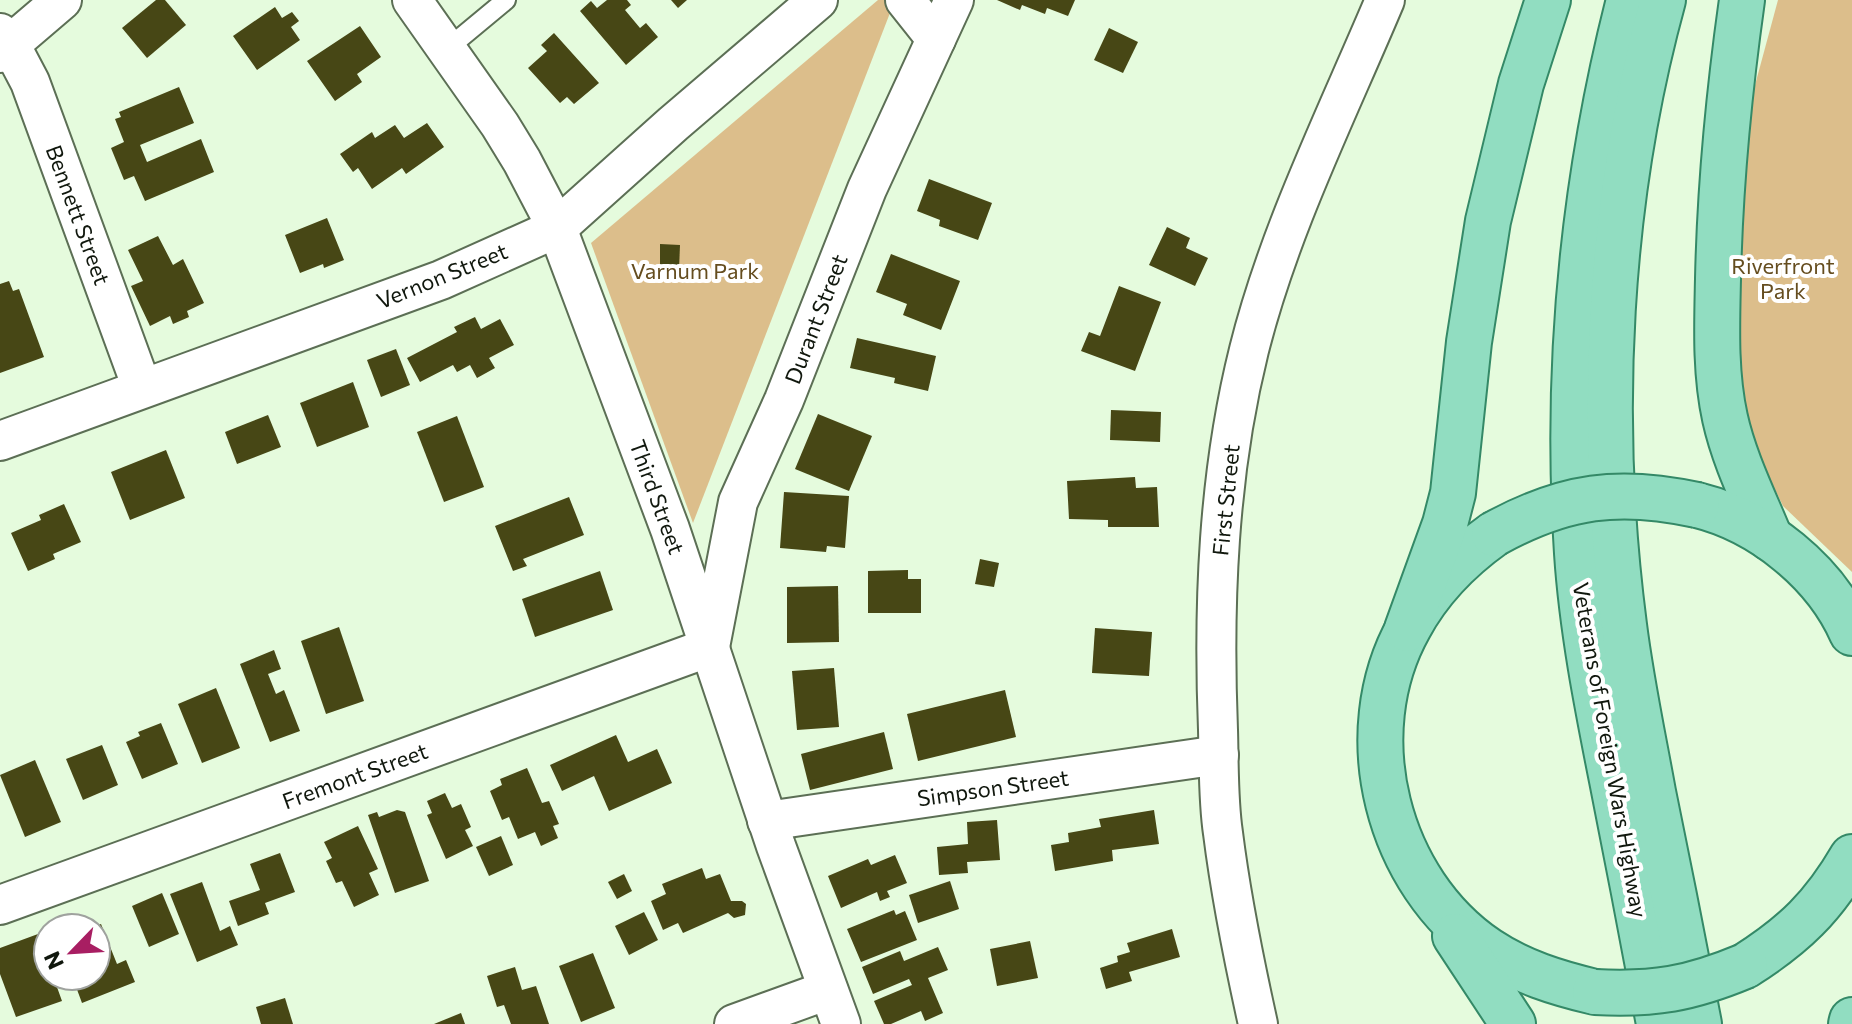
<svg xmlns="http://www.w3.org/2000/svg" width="1852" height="1024" font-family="Commissioner,sans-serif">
<rect width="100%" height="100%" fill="#e5fbdd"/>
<g fill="#dcbe8b">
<path d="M878,0H895L693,523L591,243Z"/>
<path d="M1778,0H1852V572L1783,506L1719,375L1711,248Z"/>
</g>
<g fill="#474715">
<path d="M156,0H165L186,25L147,58L122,28Z"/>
<path d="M607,0H627L631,5L625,10L640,28L646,23L658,37L626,65L580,11L591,1L597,8Z"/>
<path d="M671,0H687L678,8Z"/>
<path d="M997,0H1075L1068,16L1047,8L1045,14L1022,5L1020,10Z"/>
<path d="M275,7L282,18L292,12L299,21L291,27L300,40L257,70L233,36Z"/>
<path d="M360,26L381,57L357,74L362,82L335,101L307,61Z"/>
<path d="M1109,28L1138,42L1123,73L1094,60Z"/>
<path d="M554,33L599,83L574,104L567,97L560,103L528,68L547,51L541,45Z"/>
<path d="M179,87L194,123L140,145L147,162L201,139L214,172L145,201L134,176L124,180L111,148L124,142L115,119L121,117L119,112Z"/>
<path d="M427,123L444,147L406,174L402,168L372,189L358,168L353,172L340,154L372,132L375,138L395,125L404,138Z"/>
<path d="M929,179L992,203L978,240L939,226L940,220L917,211Z"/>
<path d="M327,218L344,260L324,268L323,264L300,273L285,235Z"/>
<path d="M1167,227L1190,238L1186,248L1208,258L1195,286L1149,265Z"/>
<path d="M158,236L173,265L183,259L204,303L187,311L189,317L173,324L170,316L150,326L131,286L143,281L128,250Z"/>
<path d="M660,244L680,245L679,270L660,269Z"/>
<path d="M891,254L960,281L941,330L903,315L907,304L876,292Z"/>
<path d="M9,281L13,291L19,289L44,357L0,373V284Z"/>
<path d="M1119,286L1161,302L1135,371L1081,351L1089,332L1100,336Z"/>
<path d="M475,317L481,329L500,319L514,345L489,358L495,368L477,378L470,365L457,372L453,365L420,382L407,358L457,332L454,327Z"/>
<path d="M857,338L936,356L928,391L894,383L895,378L850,368Z"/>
<path d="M396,349L410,385L381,397L367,360Z"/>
<path d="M353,382L369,427L317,447L300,403Z"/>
<path d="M1111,410L1161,412L1160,442L1110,440Z"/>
<path d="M818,414L872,436L849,491L795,469Z"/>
<path d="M268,415L281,447L237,464L225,432Z"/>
<path d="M457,416L484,487L444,502L417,432Z"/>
<path d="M166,450L185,498L130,520L111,472Z"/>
<path d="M1135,477L1136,488L1157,487L1159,527H1108V520L1069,519L1067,481Z"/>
<path d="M784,492L849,496L845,548L827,546L826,552L780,548Z"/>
<path d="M569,497L584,535L523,559L527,566L513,571L495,526Z"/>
<path d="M64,504L81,542L53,554L55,559L28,571L11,533L41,520L39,515Z"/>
<path d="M980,559L999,563L994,587L975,584Z"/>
<path d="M908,570V579H921V613H868V571Z"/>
<path d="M600,571L613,610L535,637L522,599Z"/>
<path d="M838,586L839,642L787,643V587Z"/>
<path d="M339,627L364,701L326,714L301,641Z"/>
<path d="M1095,628L1152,632L1149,676L1092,673Z"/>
<path d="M274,650L281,669L268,674L276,694L284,690L300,731L270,742L240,664Z"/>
<path d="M834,668L839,727L797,730L792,671Z"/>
<path d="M216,688L240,748L202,763L178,704Z"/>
<path d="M1005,690L1016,737L918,761L907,714Z"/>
<path d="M161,723L178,764L142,779L126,742L140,736L138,732Z"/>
<path d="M884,732L893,769L810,790L801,754Z"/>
<path d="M616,735L628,762L657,749L672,783L609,811L594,776L562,791L550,765Z"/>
<path d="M102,745L118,785L83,800L66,759Z"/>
<path d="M35,760L61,822L25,837L0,775Z"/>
<path d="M527,768L542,803L549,801L559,824L553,826L558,838L541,846L535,832L518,839L509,817L502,820L490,791L502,785L500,779Z"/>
<path d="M445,793L452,808L461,804L471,827L465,830L473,846L446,859L427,815L432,813L427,801Z"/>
<path d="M397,810L405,812L429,881L395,893L368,815L377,812L379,817Z"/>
<path d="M1154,810L1159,844L1112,850L1113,861L1055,871L1051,845L1069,842L1068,833L1101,827L1099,819Z"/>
<path d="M997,820L1000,860L967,862L968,873L939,875L937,847L968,844L967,822Z"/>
<path d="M358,826L378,869L369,873L379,895L354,907L342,881L336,883L326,861L332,858L324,842Z"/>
<path d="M501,836L513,865L489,876L476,847Z"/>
<path d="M280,853L295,892L265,903L269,914L238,926L229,901L260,890L250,864Z"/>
<path d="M895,855L907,883L887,891L890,897L880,901L877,892L841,908L828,876L868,859L871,865Z"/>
<path d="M702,868L706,879L720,874L731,901H742L746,904L745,915L734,918L728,913L683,933L678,923L663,930L651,901L666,894L662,884Z"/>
<path d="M624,874L632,891L617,899L608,882Z"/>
<path d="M950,881L959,909L918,923L909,895Z"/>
<path d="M202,882L220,931L230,926L238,945L197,962L170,894Z"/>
<path d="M162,893L179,934L149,947L132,906Z"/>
<path d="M894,910L896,915L905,911L917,940L861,962L847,929Z"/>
<path d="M644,912L658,940L629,955L615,926Z"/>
<path d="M101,924L117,964L126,960L135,982L82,1003L72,976H96V926Z"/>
<path d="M1172,929L1180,957L1129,972L1132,981L1106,989L1100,968L1118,962L1117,956L1130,952L1127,943Z"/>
<path d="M38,934L48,963V976H53L62,1001L16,1017L0,974V948Z"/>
<path d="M1030,941L1038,978L997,986L990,949Z"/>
<path d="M938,947L948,970L928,978L943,1013L925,1021L921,1011L891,1024H884L874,1001L912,985L909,979L873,994L862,967L900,951L904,961Z"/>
<path d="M593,953L615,1008L581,1022L559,966Z"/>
<path d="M515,967L522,990L536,986L549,1024H511L504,1005L497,1007L487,976Z"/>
<path d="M285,998L293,1024H261L256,1007Z"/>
<path d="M461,1013L465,1024H434Z"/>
</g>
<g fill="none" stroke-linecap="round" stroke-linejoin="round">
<defs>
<path id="lane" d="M447,49L506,0"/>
<g id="street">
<path d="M412,0L500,125L522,161L557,228L670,529L776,846L841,1024"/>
<path d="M905,0L936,39"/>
<path d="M0,33L10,44L30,82L142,388"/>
<path d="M0,53L62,0"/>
<path d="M0,441L441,280L557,228L673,124L818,0"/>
<path d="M767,821L1219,755"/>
<path d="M0,905L710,647L738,502L784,400L867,189L954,0"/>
<path d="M734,1024L828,990"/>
<path d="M1258,1024C1244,961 1231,897 1223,833C1218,800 1219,764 1218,730C1213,604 1218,474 1249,350C1279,230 1337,114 1385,0"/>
</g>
<g id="primary">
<path d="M1629,0C1583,180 1565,367 1577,553C1582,629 1597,705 1612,780C1628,861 1644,943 1659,1024"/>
<path d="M1663,0C1608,200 1597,419 1624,625C1631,681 1643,737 1653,792C1669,869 1684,947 1699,1024"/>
<path d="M1742,0C1729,92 1720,185 1718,279C1717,325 1715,373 1725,418C1734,459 1754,499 1770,538"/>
<path d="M1697,505C1762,521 1825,572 1852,633"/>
<path d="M1494,534C1459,559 1430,588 1409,627C1349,734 1387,882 1488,950C1521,972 1557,983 1595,992"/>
<path d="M1407,629L1445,524L1453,493L1469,342L1488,221L1521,84L1548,0"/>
<path d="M1455,936L1513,1024"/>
<path d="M1745,966C1794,935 1823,907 1852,857"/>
<path d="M1851,1024L1852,1020"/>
</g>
</defs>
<use href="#lane" stroke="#5c6f55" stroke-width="22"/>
<use href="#street" stroke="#5c6f55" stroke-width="42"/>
<use href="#primary" stroke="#348967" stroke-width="48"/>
<use href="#lane" stroke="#fff" stroke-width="18"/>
<use href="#street" stroke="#fff" stroke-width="38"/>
<use href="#primary" stroke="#91ddc1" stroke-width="44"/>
<defs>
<g id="primary-bridge">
<path d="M1494,534C1565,495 1619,488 1697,505"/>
<path d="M1595,992C1654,995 1690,989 1745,966"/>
</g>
</defs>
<use href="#primary-bridge" stroke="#348967" stroke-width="48" stroke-linecap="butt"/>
<use href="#primary-bridge" stroke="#91ddc1" stroke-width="44"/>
</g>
<g text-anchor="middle" stroke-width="8" stroke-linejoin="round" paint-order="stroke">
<g font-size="22" fill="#10170d" stroke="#fff">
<text transform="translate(78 215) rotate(70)" y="8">Bennett Street</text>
<text transform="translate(442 276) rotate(-22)" y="8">Vernon Street</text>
<text transform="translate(816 319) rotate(-69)" y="8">Durant Street</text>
<text transform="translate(657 497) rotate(70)" y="8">Third Street</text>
<text transform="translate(1226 500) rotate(-84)" y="8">First Street</text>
<text transform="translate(1610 750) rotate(80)" y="8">Veterans of Foreign Wars Highway</text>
<text transform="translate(355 776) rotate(-20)" y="8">Fremont Street</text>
<text transform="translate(993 788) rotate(-8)" y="8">Simpson Street</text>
</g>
<g font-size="22" fill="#654d1f" stroke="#fff">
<text x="1783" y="274">Riverfront<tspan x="1783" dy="25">Park</tspan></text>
<text x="695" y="279">Varnum Park</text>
</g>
</g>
<g transform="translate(72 952) rotate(245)"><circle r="38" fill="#ffffff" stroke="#9fa29e" stroke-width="2"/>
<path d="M0-6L14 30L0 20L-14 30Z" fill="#a81e62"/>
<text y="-12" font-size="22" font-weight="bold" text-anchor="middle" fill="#10170d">N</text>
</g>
</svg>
